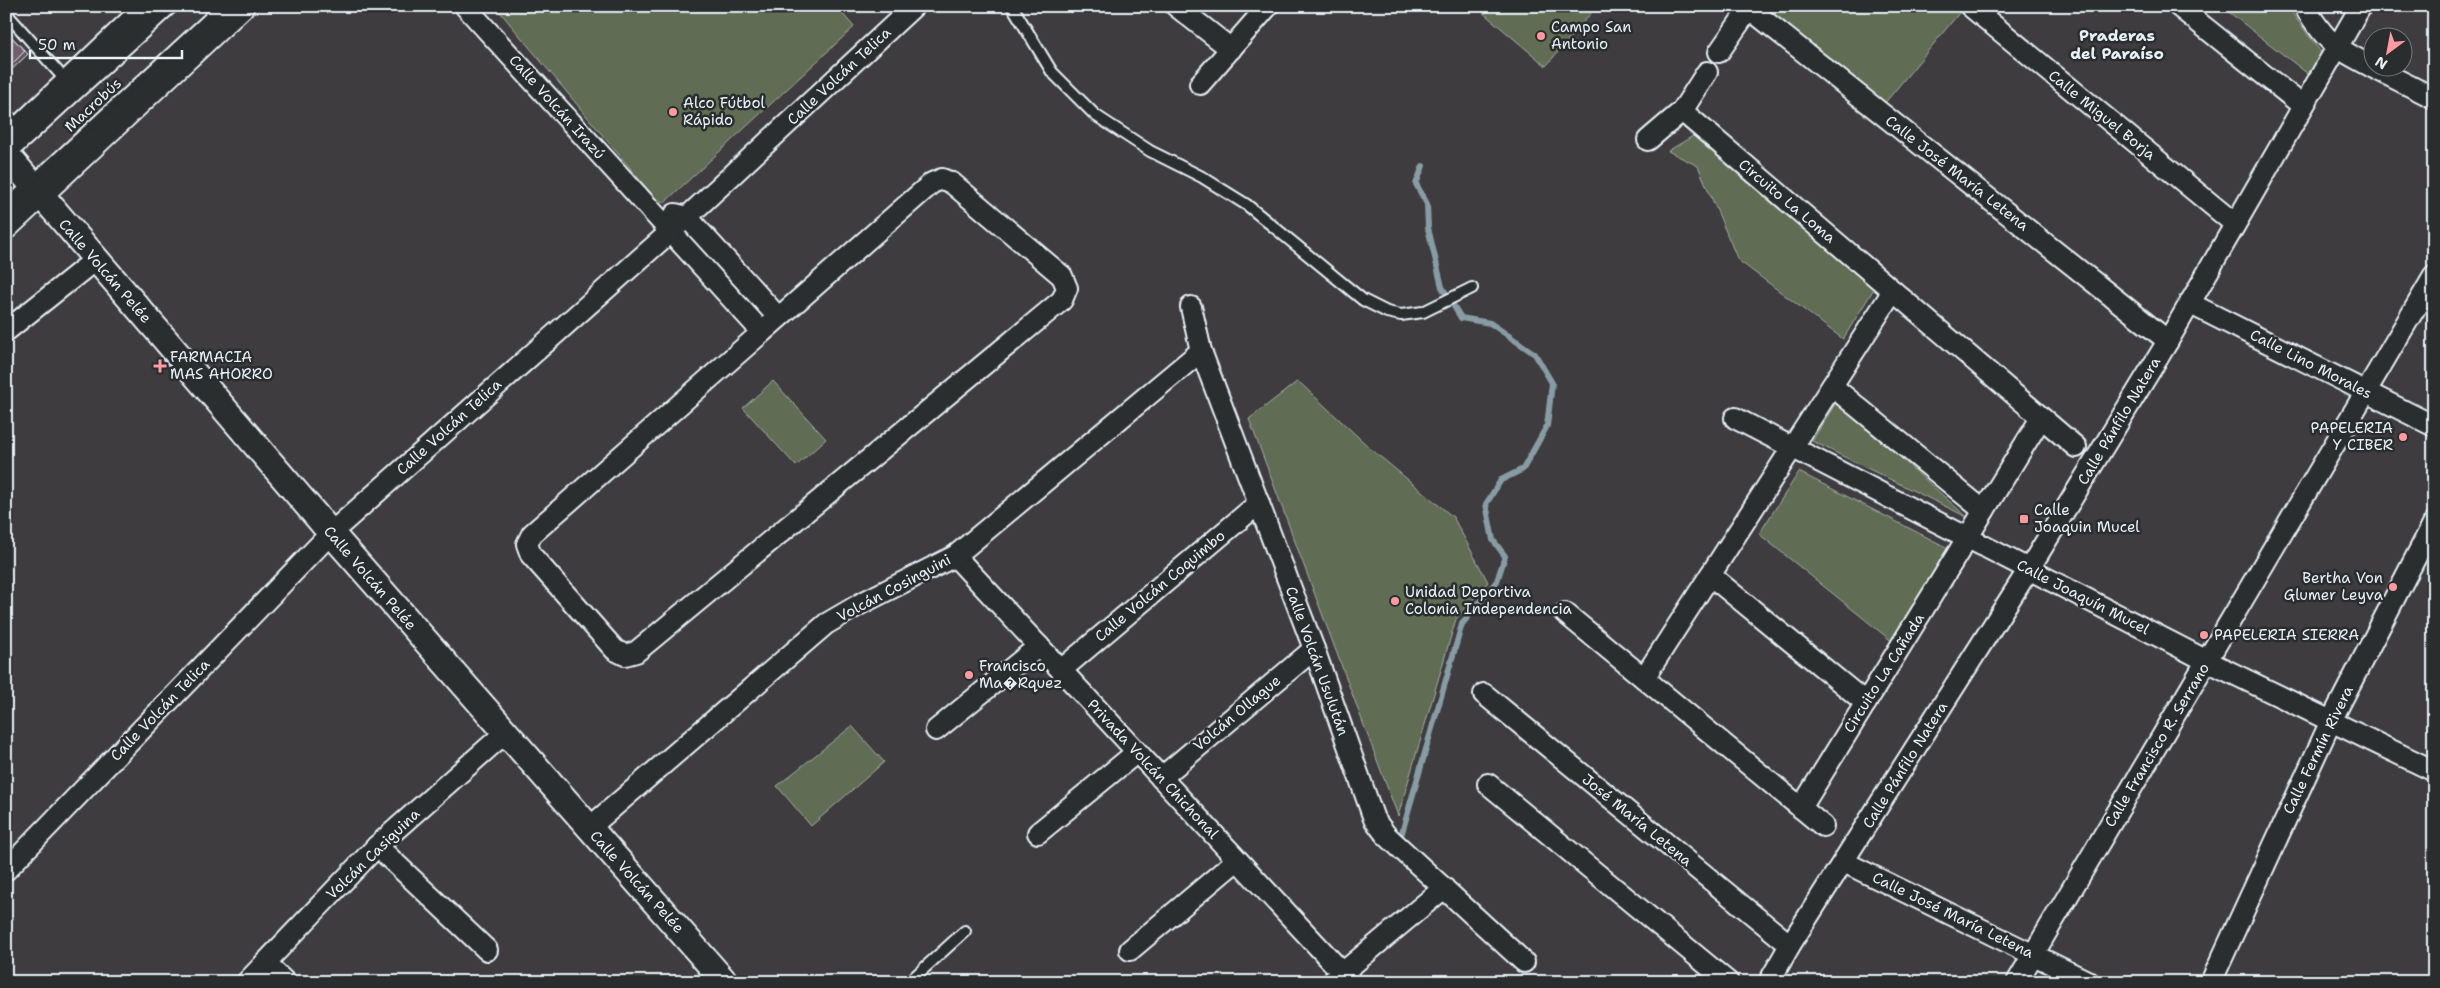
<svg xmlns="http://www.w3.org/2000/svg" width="2440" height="988" font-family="'Shantell Sans',sans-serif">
<rect width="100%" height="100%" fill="#3f3c40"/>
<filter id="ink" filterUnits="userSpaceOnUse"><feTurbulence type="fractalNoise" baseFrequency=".02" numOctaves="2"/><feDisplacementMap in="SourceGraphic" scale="10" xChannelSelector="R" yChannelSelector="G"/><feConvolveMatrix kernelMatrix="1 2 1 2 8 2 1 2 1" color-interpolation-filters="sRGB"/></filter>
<g filter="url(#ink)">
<g fill="#606c53" stroke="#a4aea6">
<path d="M495,6H836L854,27L664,203L654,197Z"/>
<path d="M1475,6H1597L1546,66Z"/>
<path d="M1755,6H1965L1879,110Z"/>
<path d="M2221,6H2287L2323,55L2308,74Z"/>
<path d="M1698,133L1875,287L1843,339L1738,260L1698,166L1668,151Z"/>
<path d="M773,381L826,439L796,466L743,408Z"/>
<path d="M1298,381L1371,449L1453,517L1488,582L1456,619L1398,816L1249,419Z"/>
<path d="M1837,401L1967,517L1812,441Z"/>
<path d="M1799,472L1952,550L1894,643L1759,534Z"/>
<path d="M852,726L884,762L811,826L777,786Z"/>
</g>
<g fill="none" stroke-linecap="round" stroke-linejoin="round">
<g stroke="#879ca3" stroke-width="6">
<path d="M1401,836L1462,624L1497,581L1505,556L1493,540L1486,504L1501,480L1523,469L1547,426L1552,383L1535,354L1490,323L1461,318L1442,287L1428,228L1427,204L1416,184L1423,166"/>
<path d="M1555,979L1556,982"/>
</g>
<defs>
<g id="service">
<path d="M1012,6L1052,72L1095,115L1150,151L1202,177L1247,205L1363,300L1387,312L1401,315L1423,312L1472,288"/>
<path d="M6,13L68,83"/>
<path d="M6,113L20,128"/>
<path d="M8,157L173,6"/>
<path d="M6,206L222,6"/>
<path d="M909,982L965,931"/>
</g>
<g id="minor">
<path d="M465,6L762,332"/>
<path d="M1176,6L1231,49"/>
<path d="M1746,6L2168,341"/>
<path d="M1970,6L2235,224"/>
<path d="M2178,6L2303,106"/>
<path d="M2304,6C2327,43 2334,47 2372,67"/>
<path d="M1719,52L1751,6"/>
<path d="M2374,68L2434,98"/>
<path d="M1200,84L1268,6"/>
<path d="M1682,111L2076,447"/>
<path d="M1648,140L1682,111L1707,72"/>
<path d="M942,179L952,183L1062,276L1067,288L1062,300L636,652L625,655L615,650L531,555L527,544L532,534L932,183Z"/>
<path d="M675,214L687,217L778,317"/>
<path d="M2189,303L2434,426"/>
<path d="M1191,307L1201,351L1314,649L1374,819L1386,835L1524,962"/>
<path d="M6,331L95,260"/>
<path d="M1832,386L1984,511"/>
<path d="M1735,418L2207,661L2434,771"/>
<path d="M955,556L1351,982"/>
<path d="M1710,575L1866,703"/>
<path d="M1565,613L1823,826"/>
<path d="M1061,670L1259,503"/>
<path d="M1644,678L1893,291"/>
<path d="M1484,694L1790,945"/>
<path d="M936,730L1039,646"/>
<path d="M1161,778L1314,649"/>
<path d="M1488,784L1728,982"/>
<path d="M1801,808L2041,418"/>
<path d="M589,828L826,624L862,603L955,556L1201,351"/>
<path d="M1038,833L1137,752"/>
<path d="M377,846L487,950"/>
<path d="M1844,862L2089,982"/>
<path d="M6,870L331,533L687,217L914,6"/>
<path d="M1130,950L1237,860"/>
<path d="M265,963L285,982"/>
<path d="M1334,980L1444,888"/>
<path d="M247,982L377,846L506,732"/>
<path d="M1769,982L1790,945L2029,569L2168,341L2361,6"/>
<path d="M2017,982L2434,276"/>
<path d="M2211,982L2331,721L2434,522"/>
</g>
<g id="tertiary">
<path d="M6,142L149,6"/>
<path d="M6,154L331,533L725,982"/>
<path d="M6,226L241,6"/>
</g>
</defs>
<use href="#service" stroke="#e8f1f8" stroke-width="14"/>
<use href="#minor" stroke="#e8f1f8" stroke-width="24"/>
<use href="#tertiary" stroke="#e8f1f8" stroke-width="29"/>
<use href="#service" stroke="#2a2d2e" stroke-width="10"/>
<use href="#minor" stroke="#2a2d2e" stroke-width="20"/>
<use href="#tertiary" stroke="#2a2d2e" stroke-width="25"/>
</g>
<path fill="#5f525c" stroke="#e8f1f8" d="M6,31L28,54L6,75Z"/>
<path fill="#6f5f6b" stroke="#e8f1f8" d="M6,31L25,51L6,70Z"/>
</g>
<g fill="#ff9aa2" stroke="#2a2d2e" stroke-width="2">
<circle cx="1541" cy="36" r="5"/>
<circle cx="673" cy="112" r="5"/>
<path d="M157.5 358.5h5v5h5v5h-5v5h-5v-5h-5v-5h5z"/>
<circle cx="2403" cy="437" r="5"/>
<rect x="2019" y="514" width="10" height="10" rx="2.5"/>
<circle cx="2393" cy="587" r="5"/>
<circle cx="1395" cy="601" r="5"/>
<circle cx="2204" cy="635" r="5"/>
<circle cx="969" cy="675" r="5"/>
</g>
<g text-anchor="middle" stroke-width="5" stroke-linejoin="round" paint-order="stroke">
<g font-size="15" fill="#e8f1f8" stroke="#2a2d2e" text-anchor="start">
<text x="1551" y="32">Campo San<tspan x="1551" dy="17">Antonio</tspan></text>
<text x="683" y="108">Alco Fútbol<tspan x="683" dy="17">Rápido</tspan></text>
<text x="170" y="362">FARMACIA<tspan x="170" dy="17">MAS AHORRO</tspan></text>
<text x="2393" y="433" text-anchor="end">PAPELERIA<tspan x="2393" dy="17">Y CIBER</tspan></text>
<text x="2034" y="515">Calle<tspan x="2034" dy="17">Joaquin Mucel</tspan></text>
<text x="2383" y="583" text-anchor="end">Bertha Von<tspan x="2383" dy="17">Glumer Leyva</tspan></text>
<text x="1405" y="597">Unidad Deportiva<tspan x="1405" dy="17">Colonia Independencia</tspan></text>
<text x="2214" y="640">PAPELERIA SIERRA</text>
<text x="979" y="671">Francisco<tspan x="979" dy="17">Ma�Rquez</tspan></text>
</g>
<g font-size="15" fill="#e8f1f8" stroke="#2a2d2e">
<text transform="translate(839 76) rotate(-43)" y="5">Calle Volcán Telica</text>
<text transform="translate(93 105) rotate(-43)" y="5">Macrobús</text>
<text transform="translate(557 107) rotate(48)" y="5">Calle Volcán Irazú</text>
<text transform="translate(2102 115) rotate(39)" y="5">Calle Miguel Borja</text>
<text transform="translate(1957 173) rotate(38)" y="5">Calle José María Letena</text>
<text transform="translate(1787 201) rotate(40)" y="5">Circuito La Loma</text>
<text transform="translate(105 271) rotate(49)" y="5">Calle Volcán Pelée</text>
<text transform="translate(2311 364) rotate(27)" y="5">Calle Lino Morales</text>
<text transform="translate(2119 421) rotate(-59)" y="5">Calle Pánfilo Natera</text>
<text transform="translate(449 427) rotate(-42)" y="5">Calle Volcán Telica</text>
<text transform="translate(370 578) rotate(49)" y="5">Calle Volcán Pelée</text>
<text transform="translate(1160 586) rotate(-40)" y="5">Calle Volcán Coquimbo</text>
<text transform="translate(894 588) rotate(-28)" y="5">Volcán Cosinguini</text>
<text transform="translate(2083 597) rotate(27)" y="5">Calle Joaquín Mucel</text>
<text transform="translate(1317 661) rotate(70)" y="5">Calle Volcán Usulután</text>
<text transform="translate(1884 673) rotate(-58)" y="5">Circuito La Cañada</text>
<text transform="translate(160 710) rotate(-46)" y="5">Calle Volcán Telica</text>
<text transform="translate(1237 713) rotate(-40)" y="5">Volcán Ollague</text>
<text transform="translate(2157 745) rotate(-59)" y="5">Calle Francisco R. Serrano</text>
<text transform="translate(2318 750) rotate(-64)" y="5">Calle Fermín Rivera</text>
<text transform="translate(1905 765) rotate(-58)" y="5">Calle Pánfilo Natera</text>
<text transform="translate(1153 769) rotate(47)" y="5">Privada Volcán Chichonal</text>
<text transform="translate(1637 820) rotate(39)" y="5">José María Letena</text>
<text transform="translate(373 854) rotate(-44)" y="5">Volcán Casiguina</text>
<text transform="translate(637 882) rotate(48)" y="5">Calle Volcán Pelée</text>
<text transform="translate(1953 915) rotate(26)" y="5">Calle José María Letena</text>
</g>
<g font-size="16" font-weight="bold" fill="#e8f1f8" stroke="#2a2d2e">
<text x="2117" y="41">Praderas<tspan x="2117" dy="18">del Paraíso</tspan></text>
</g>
</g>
<rect width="2440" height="988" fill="none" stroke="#2a2d2e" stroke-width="25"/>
<rect x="12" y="12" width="2415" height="963" fill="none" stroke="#e8f1f8" stroke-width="2" filter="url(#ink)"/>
<g transform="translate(2388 52) rotate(212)"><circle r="24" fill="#2a2d2e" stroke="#767b7f"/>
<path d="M0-4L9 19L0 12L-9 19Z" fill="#ff9aa2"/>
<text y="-8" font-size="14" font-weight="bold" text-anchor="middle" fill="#e8f1f8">N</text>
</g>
<path d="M30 50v8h152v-8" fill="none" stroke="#e8f1f8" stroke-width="2.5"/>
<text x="38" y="50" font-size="15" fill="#e8f1f8" stroke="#2a2d2e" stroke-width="4" paint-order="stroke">50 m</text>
</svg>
